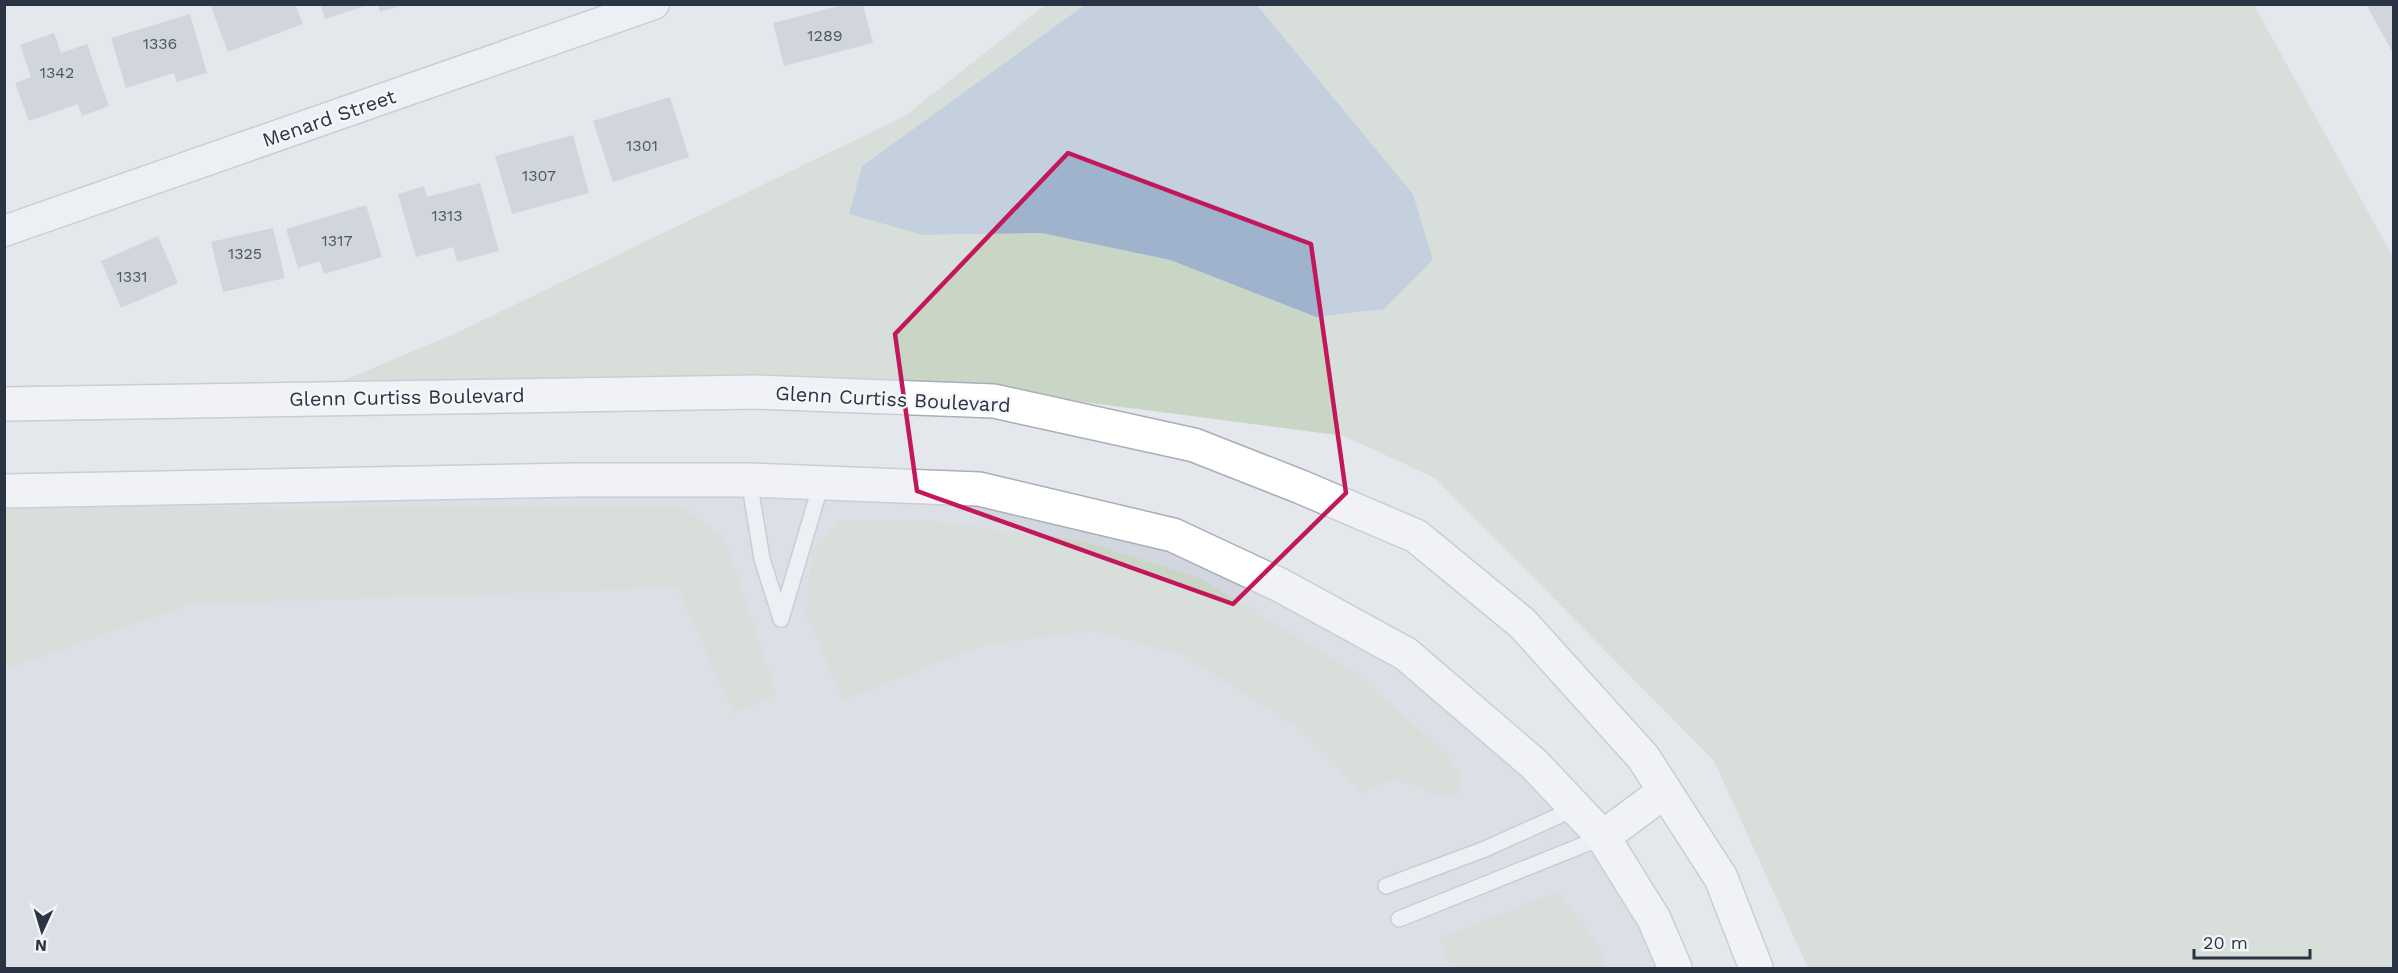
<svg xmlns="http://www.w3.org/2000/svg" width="2398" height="973" font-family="'Work Sans',sans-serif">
<rect width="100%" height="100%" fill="#e4e7ec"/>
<path fill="#d2d6de" d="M670,485L968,496L1162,538L1410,666L1582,823L1667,968H5L4,498Z"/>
<g fill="#c9d6c5">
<path d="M1045,5H1086L862,166L923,235L1041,233L1170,260L1316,317L1413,194L1257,5H2254L2393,257V968H1808L1714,761L1435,478L1344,436L1037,396L311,394L454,334L905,116Z"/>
<path d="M681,506L724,537L776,694L733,713L678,588L191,604L5,669L4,507Z"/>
<path d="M842,520L930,521L1082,541L1200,578L1353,671L1446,753L1460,775L1459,791L1445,797L1394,779L1363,793L1300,729L1184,655L1094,631L984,645L844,700L806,615L812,551Z"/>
<path d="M1558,891L1597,943L1606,968H1450L1440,938Z"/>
</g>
<path fill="#9fb4cc" d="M1086,4L1257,5L1413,194L1433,260L1384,309L1316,317L1170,260L1041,233L923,235L849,214L862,166Z"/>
<g fill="#bbc0ca">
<path d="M210,4H295L303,24L228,52Z"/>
<path d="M320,4H368V5L325,19Z"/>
<path d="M378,4H404V5L380,12Z"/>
<path d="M2366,4H2394V55Z"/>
<path d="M843,5H863L873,43L784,66L773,23Z"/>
<path d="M190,14L207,73L177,82L174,73L126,88L111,38Z"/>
<path d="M54,33L61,53L87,44L109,106L82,116L78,104L29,121L15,83L31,77L20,45Z"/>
<path d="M670,97L689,157L613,182L593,121Z"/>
<path d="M573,135L589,193L512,214L495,156Z"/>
<path d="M480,183L499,251L457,262L453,247L416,257L398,194L424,186L427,197Z"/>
<path d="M366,205L382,257L324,274L320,261L298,268L286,229Z"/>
<path d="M273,228L285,278L223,292L211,242Z"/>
<path d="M158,236L178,283L121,308L101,261Z"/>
</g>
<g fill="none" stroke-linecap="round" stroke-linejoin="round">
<defs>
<g id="lane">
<path d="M749,480L762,559L781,619"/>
<path d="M781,619L821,484"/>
<path d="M1386,886L1485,849L1576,808"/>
<path d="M1399,919L1603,837"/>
</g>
<path id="street" d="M4,231L654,4"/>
<g id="secondary">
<path d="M4,404L755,392L994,401L1194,445L1301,487L1416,536L1522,623L1643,757L1721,878L1756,968"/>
<path d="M4,491L575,480H749L979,489L1173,535L1280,585L1406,654L1534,764L1603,837L1654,919L1675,968"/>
<path d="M1603,837L1665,791"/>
</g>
</defs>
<use href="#lane" stroke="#a9aeb7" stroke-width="18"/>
<use href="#street" stroke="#a9aeb7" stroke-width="33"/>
<use href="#secondary" stroke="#a9aeb7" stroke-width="36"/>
<use href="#lane" stroke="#f7f8fa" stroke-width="15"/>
<use href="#street" stroke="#f7f8fa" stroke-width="30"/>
<use href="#secondary" stroke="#fff" stroke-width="33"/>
</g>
<path d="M0 0H2398V973H0ZM1068,153L1311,244L1346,493L1233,604L917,491L895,334Z" fill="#e4e7ec" fill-opacity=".55" fill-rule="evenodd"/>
<path fill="none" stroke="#c2185b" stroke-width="4.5" stroke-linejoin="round" d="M1068,153L1311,244L1346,493L1233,604L917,491L895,334Z"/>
<g text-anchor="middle" stroke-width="4.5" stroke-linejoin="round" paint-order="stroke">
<g font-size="16" fill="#4f5766">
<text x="825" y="41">1289</text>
<text x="160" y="49">1336</text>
<text x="57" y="78">1342</text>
<text x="642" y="151">1301</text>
<text x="539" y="181">1307</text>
<text x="447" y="221">1313</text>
<text x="337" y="246">1317</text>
<text x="245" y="259">1325</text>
<text x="132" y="282">1331</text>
</g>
<g font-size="20" fill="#2b3445" stroke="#f4f6f9">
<text transform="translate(329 118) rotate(-19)" y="7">Menard Street</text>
<text transform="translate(407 397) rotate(-1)" y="7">Glenn Curtiss Boulevard</text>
<text transform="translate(893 399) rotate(3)" y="7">Glenn Curtiss Boulevard</text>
</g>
</g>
<rect width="2398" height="973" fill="none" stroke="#2b3445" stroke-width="12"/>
<g transform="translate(42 931) rotate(184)" stroke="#f4f6f9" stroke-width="4.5" paint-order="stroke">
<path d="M0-4.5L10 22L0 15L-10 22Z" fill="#2b3445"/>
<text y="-9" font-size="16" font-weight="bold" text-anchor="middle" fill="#2b3445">N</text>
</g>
<path d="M2194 949v9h116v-9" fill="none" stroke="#2b3445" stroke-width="3"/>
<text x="2203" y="949" font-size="18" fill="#2b3445" stroke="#f4f6f9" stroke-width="4.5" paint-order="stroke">20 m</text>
</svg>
